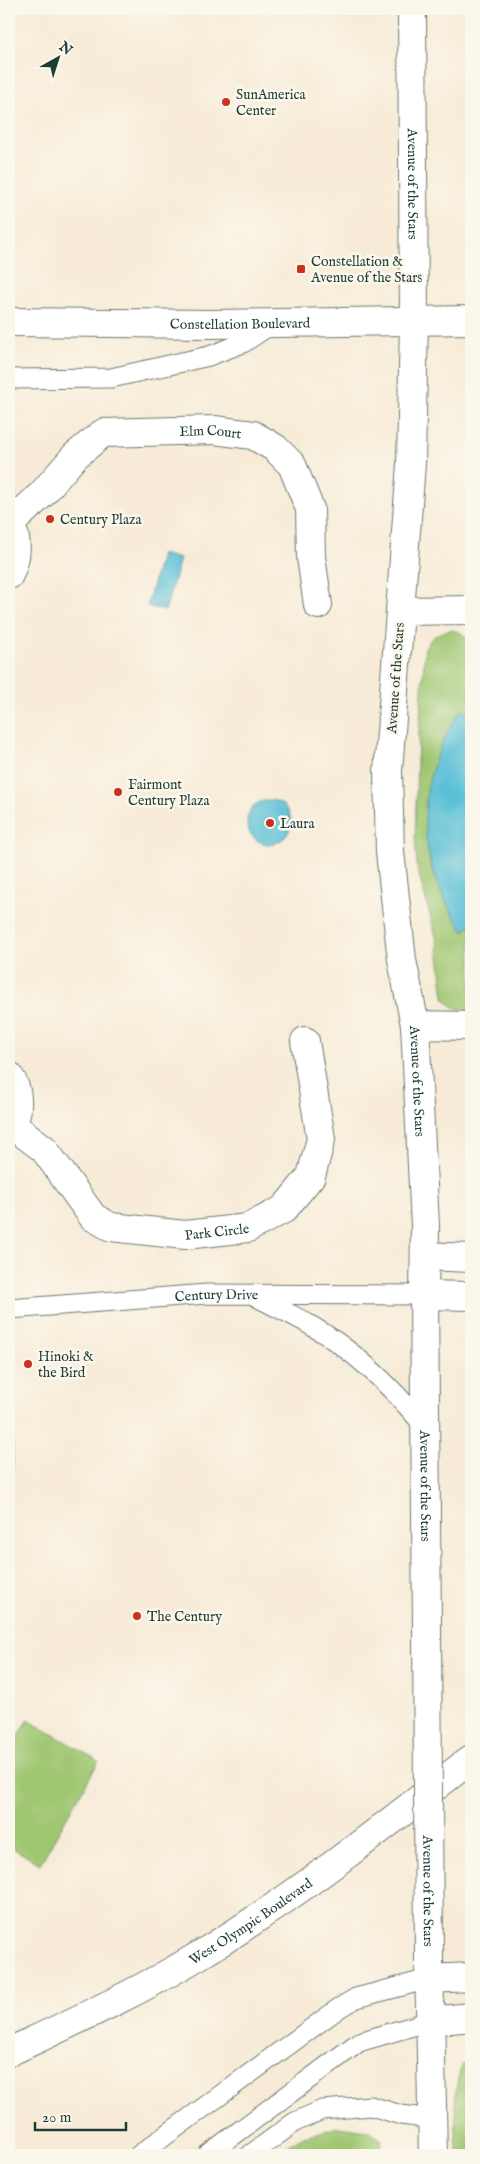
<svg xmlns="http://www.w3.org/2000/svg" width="480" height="2164" font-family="'IM FELL English',serif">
<rect width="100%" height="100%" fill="#fbf7ec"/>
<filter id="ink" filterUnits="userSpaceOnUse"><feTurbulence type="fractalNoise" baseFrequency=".02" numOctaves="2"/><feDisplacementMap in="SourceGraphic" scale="10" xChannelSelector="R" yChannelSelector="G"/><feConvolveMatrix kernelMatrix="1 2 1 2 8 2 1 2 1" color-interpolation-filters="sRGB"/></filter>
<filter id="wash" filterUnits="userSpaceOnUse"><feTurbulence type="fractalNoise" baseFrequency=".0096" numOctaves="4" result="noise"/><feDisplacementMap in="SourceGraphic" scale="20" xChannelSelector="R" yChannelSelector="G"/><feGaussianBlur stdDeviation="1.12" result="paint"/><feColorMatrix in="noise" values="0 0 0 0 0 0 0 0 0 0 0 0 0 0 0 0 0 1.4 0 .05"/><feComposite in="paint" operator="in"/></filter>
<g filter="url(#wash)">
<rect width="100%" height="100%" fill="#f7ebd7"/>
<g fill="#9fc671" stroke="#5f8252">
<path d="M450,630C462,631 467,636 471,647V720L462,709L425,823L430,864L436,881L444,900L464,932L471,923V1010C458,1010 451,1008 444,997L437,940L417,868L415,838L417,760L425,648C431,636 438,633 450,630Z"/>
<path d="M28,1720L99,1761L40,1864L9,1846V1753Z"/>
<path d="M471,2062V2155H457C457,2127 450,2091 463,2064Z"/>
<path d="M338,2127L369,2131L381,2139L382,2155H273L300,2138Z"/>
</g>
<g fill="#59bfd6" stroke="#3c7e85">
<path d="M161,554L180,559L165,611L147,606Z"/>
<path d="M462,709L471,720V923L464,932C414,860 411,782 462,709Z"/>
<circle cx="269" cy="822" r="22"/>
<path d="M9,1411H12L13,1463L9,1489Z"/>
</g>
</g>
<g filter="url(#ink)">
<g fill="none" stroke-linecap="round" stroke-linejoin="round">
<defs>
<g id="service">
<path d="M9,379L111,378L209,356L243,343L273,323"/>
<path d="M255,1296C273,1306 292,1314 310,1325C354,1350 393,1388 425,1427"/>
<path id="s1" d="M9,1309L207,1294L424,1295"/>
<path d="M139,2155L339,2008L356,1998L429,1979"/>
<path d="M207,2155L359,2042L430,2021"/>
<path d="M250,2155L295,2122L322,2110L371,2106L401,2115L433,2119"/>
</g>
<g id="minor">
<path d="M9,522C19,540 17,558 9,575"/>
<path id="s2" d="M10,524L42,494L75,456L103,433L214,430L253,435L275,448L292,465L310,509L311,557L318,605"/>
<path d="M9,1076C20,1090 20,1115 9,1129"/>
<path id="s3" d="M12,1125L44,1149L93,1217L111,1227L185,1235L248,1228L284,1209L311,1176L321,1139L305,1041"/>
</g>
<g id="secondary">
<path id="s4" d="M9,322L213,324L471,320"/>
</g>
<g id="primary">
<path id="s5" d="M412,9L414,321L411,464L388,772L390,852L402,960L415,1025L425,1226L424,1295L427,1627"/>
<path d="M400,611L471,610"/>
<path d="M415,1025L471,1026"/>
<path d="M425,1256L471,1258"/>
<path d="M424,1295L471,1296"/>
<path d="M429,1959L433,2155"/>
<path d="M429,1979L471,1977"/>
<path d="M430,2021L471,2017"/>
<path id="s6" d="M9,2052C73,2022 137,1993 198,1956C294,1898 382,1828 471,1759"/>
</g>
</defs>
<use href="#service" stroke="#6b7a6d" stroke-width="21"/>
<use href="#minor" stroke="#6b7a6d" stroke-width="30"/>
<use href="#secondary" stroke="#6b7a6d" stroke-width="30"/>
<use href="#primary" stroke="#6b7a6d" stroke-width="30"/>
<use href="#service" stroke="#fff" stroke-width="19"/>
<use href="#minor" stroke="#fff" stroke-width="28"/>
<use href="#secondary" stroke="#fff" stroke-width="28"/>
<use href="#primary" stroke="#fff" stroke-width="28"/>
<defs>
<g id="primary-bridge">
<path id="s7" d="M427,1627L429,1959"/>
</g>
</defs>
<use href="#primary-bridge" stroke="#6b7a6d" stroke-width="30" stroke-linecap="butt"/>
<use href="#primary-bridge" stroke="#fff" stroke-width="28"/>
</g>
</g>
<g fill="#c8321e" stroke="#fbf7ec" stroke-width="2">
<circle cx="226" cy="102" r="5"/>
<rect x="296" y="264" width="10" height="10" rx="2.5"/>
<circle cx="50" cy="519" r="5"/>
<circle cx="118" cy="792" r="5"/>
<circle cx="270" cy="823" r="5"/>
<circle cx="28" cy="1364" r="5"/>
<circle cx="137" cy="1616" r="5"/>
</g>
<g text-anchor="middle" stroke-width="5" stroke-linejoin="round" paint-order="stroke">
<g font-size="14" fill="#1f3d34" stroke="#fbf7ec" text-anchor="start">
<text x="236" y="99">SunAmerica<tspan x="236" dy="16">Center</tspan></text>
<text x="311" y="266">Constellation &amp;<tspan x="311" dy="16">Avenue of the Stars</tspan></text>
<text x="60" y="524">Century Plaza</text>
<text x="128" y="789">Fairmont<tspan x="128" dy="16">Century Plaza</tspan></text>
<text x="280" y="828">Laura</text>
<text x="38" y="1361">Hinoki &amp;<tspan x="38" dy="16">the Bird</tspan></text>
<text x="147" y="1621">The Century</text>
</g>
<g font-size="14" fill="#1f3d34" stroke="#fbf7ec">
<text dy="5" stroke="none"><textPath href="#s5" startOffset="175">Avenue of the Stars</textPath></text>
<text dy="5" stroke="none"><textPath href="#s4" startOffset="231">Constellation Boulevard</textPath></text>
<text dy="5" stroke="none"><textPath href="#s2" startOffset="238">Elm Court</textPath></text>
<text transform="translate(395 678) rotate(-86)" y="5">Avenue of the Stars</text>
<text dy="5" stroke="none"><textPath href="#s5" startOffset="1075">Avenue of the Stars</textPath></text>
<text dy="5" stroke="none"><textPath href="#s3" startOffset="251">Park Circle</textPath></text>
<text dy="5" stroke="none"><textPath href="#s1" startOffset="208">Century Drive</textPath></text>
<text dy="5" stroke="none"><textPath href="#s5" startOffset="1480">Avenue of the Stars</textPath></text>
<text dy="5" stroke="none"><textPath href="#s7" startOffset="264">Avenue of the Stars</textPath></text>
<text dy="5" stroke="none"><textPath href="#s6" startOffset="275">West Olympic Boulevard</textPath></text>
</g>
</g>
<rect width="480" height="2164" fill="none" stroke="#fbf7ec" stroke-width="30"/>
<g transform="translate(58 58) rotate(39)" stroke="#fbf7ec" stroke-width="4" paint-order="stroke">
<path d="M0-4L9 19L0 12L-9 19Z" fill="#1f3d34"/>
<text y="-8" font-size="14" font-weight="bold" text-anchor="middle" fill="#1f3d34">N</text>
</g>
<path d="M35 2122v8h91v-8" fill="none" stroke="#1f3d34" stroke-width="2.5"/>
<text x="42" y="2122" font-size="15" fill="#1f3d34" stroke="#fbf7ec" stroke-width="4" paint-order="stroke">20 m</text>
</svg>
